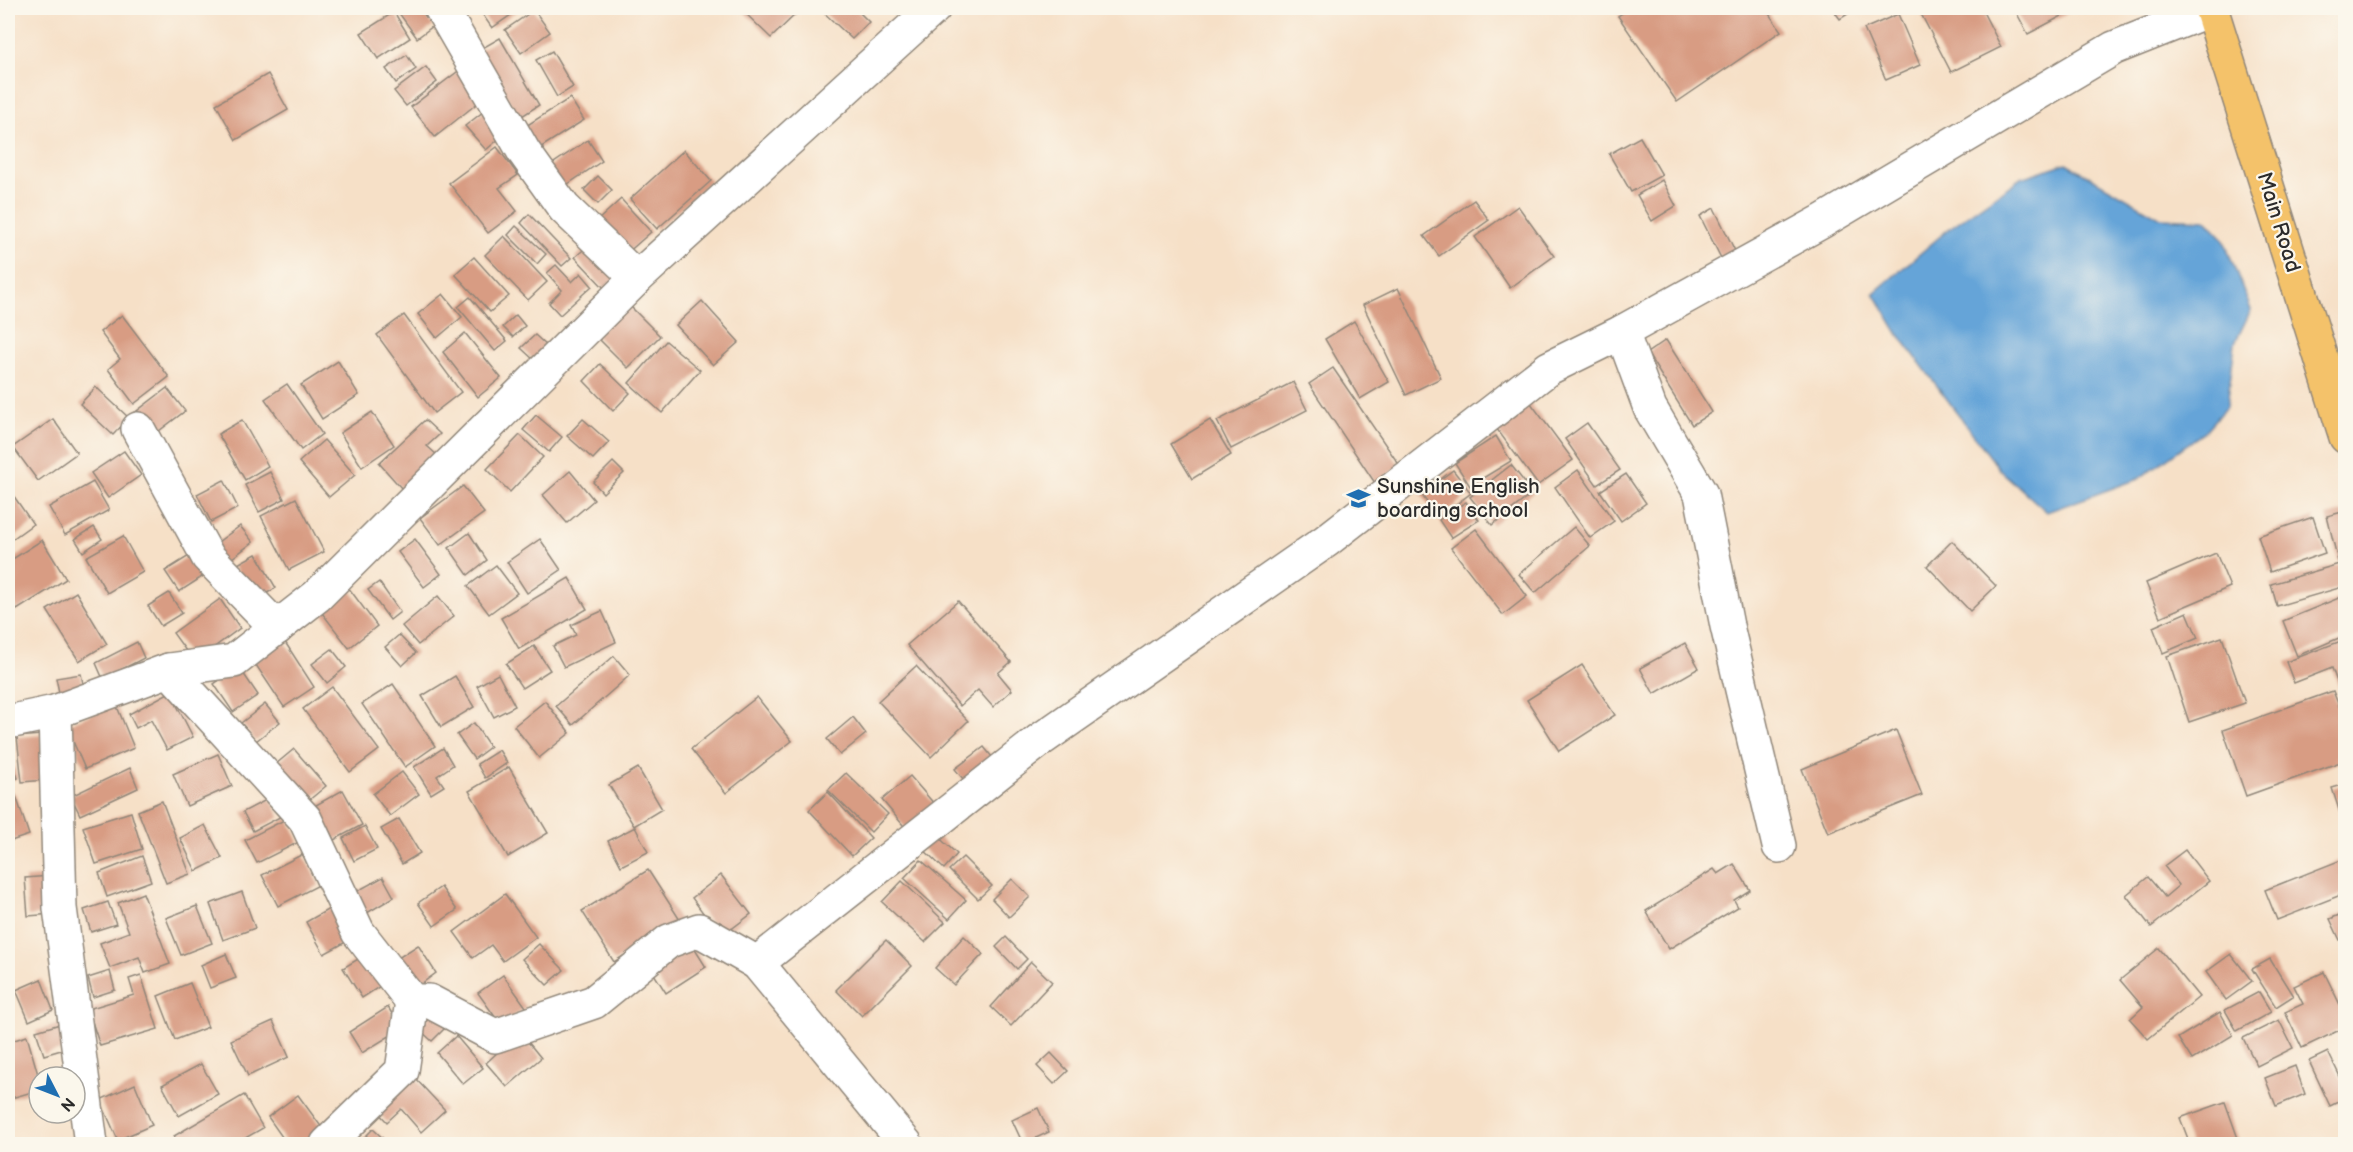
<svg xmlns="http://www.w3.org/2000/svg" width="2353" height="1152" font-family="'Balsamiq Sans',sans-serif">
<rect width="100%" height="100%" fill="#fbf7ec"/>
<filter id="ink" filterUnits="userSpaceOnUse"><feTurbulence type="fractalNoise" baseFrequency=".0167" numOctaves="2"/><feDisplacementMap in="SourceGraphic" scale="12" xChannelSelector="R" yChannelSelector="G"/><feConvolveMatrix kernelMatrix="1 2 1 2 8 2 1 2 1" color-interpolation-filters="sRGB"/></filter>
<filter id="wash" filterUnits="userSpaceOnUse"><feTurbulence type="fractalNoise" baseFrequency=".008" numOctaves="4" result="noise"/><feDisplacementMap in="SourceGraphic" scale="24" xChannelSelector="R" yChannelSelector="G"/><feGaussianBlur stdDeviation="1.35" result="paint"/><feColorMatrix in="noise" values="0 0 0 0 0 0 0 0 0 0 0 0 0 0 0 0 0 1.4 0 .05"/><feComposite in="paint" operator="in"/></filter>
<g filter="url(#wash)">
<rect width="100%" height="100%" fill="#f6e0c7"/>
<path fill="#65a4d8" stroke="#486882" stroke-width="1.5" d="M2066,163L2161,218L2206,220L2223,238L2251,310L2235,343L2227,406L2203,433L2138,479L2047,512L2000,470L1899,335L1874,293L1951,227L2021,178Z"/>
<g id="blocks">
<g fill="#d89c83">
<path d="M399,8H419L433,26L417,38L396,9Z"/>
<path d="M478,8H521L492,28Z"/>
<path d="M740,8H802L771,38Z"/>
<path d="M819,8H855L869,22L852,39Z"/>
<path d="M1630,8H1765L1781,31L1677,102L1618,16Z"/>
<path d="M1832,8H1857L1840,19Z"/>
<path d="M1918,8H1981L2001,47L1951,72Z"/>
<path d="M2014,8H2077L2028,34Z"/>
<path d="M534,10L550,32L521,53L505,30Z"/>
<path d="M394,12L410,38L378,59L361,33Z"/>
<path d="M1898,14L1920,65L1886,80L1864,29Z"/>
<path d="M500,38L539,105L519,118L479,50Z"/>
<path d="M552,51L573,87L557,97L536,60Z"/>
<path d="M407,55L416,69L396,83L386,69Z"/>
<path d="M426,67L437,82L406,106L394,91Z"/>
<path d="M461,69L484,98L435,137L411,107Z"/>
<path d="M268,74L288,110L236,140L216,104Z"/>
<path d="M570,98L584,120L532,153L518,131Z"/>
<path d="M488,108L508,131L486,150L465,126Z"/>
<path d="M1640,137L1662,175L1631,192L1609,154Z"/>
<path d="M588,140L602,161L562,188L548,167Z"/>
<path d="M497,147L518,175L499,188L517,211L488,233L449,183Z"/>
<path d="M684,150L711,181L657,229L630,199Z"/>
<path d="M598,176L612,190L598,204L584,190Z"/>
<path d="M1662,180L1676,206L1652,221L1637,195Z"/>
<path d="M621,199L651,232L626,254L597,221Z"/>
<path d="M1474,200L1489,220L1439,256L1424,236Z"/>
<path d="M1518,206L1554,256L1510,288L1475,237Z"/>
<path d="M1714,208L1735,251L1721,258L1700,216Z"/>
<path d="M529,214L571,258L562,266L521,223Z"/>
<path d="M516,226L546,254L537,264L508,235Z"/>
<path d="M504,236L547,282L528,300L485,255Z"/>
<path d="M588,246L618,278L605,289L575,257Z"/>
<path d="M474,257L509,296L490,312L455,274Z"/>
<path d="M556,265L572,282L581,273L592,286L560,315L549,303L562,290L547,273Z"/>
<path d="M1398,288L1441,378L1406,395L1363,305Z"/>
<path d="M443,294L462,317L437,338L418,314Z"/>
<path d="M470,297L507,341L495,351L458,307Z"/>
<path d="M702,301L739,342L713,365L676,325Z"/>
<path d="M627,303L660,336L628,368L595,335Z"/>
<path d="M122,315L169,377L134,404L108,369L120,359L100,332Z"/>
<path d="M404,315L461,392L434,413L377,335Z"/>
<path d="M516,315L525,326L513,337L503,327Z"/>
<path d="M1354,321L1389,382L1360,399L1325,339Z"/>
<path d="M465,333L501,378L478,397L443,352Z"/>
<path d="M535,335L547,346L534,360L521,348Z"/>
<path d="M1666,340L1712,412L1692,425L1647,353Z"/>
<path d="M666,341L700,370L662,413L629,383Z"/>
<path d="M338,361L359,395L322,419L301,385Z"/>
<path d="M600,364L630,393L613,411L584,381Z"/>
<path d="M1333,368L1400,466L1375,483L1309,384Z"/>
<path d="M1293,382L1307,410L1231,449L1217,421Z"/>
<path d="M287,384L322,434L301,450L265,399Z"/>
<path d="M96,387L129,418L113,435L80,404Z"/>
<path d="M167,388L185,411L155,434L137,411Z"/>
<path d="M1522,391L1573,460L1538,485L1488,417Z"/>
<path d="M372,412L394,445L362,467L340,433Z"/>
<path d="M536,415L562,437L549,452L523,430Z"/>
<path d="M53,419L77,453L38,481L13,447Z"/>
<path d="M583,419L609,442L593,459L567,436Z"/>
<path d="M242,420L268,466L245,480L218,434Z"/>
<path d="M425,420L440,434L427,446L437,455L402,489L379,463Z"/>
<path d="M1210,420L1231,455L1192,479L1171,444Z"/>
<path d="M1587,423L1620,470L1597,485L1565,439Z"/>
<path d="M520,435L543,457L510,492L487,469Z"/>
<path d="M1496,436L1511,461L1470,486L1455,463Z"/>
<path d="M324,440L355,475L329,497L299,462Z"/>
<path d="M124,451L141,475L108,498L91,473Z"/>
<path d="M613,462L624,473L603,493L593,482Z"/>
<path d="M1511,465L1533,493L1492,525L1470,497Z"/>
<path d="M1453,470L1471,493L1438,518L1421,494Z"/>
<path d="M1578,470L1614,521L1590,538L1555,487Z"/>
<path d="M570,471L594,500L567,523L543,495Z"/>
<path d="M270,472L284,499L259,512L245,485Z"/>
<path d="M1626,474L1646,503L1621,521L1600,491Z"/>
<path d="M224,480L238,508L211,522L197,494Z"/>
<path d="M93,482L109,510L65,535L49,507Z"/>
<path d="M463,486L484,513L440,545L420,518Z"/>
<path d="M13,495L33,524L8,542V499Z"/>
<path d="M296,498L324,552L289,570L261,516Z"/>
<path d="M1466,502L1479,520L1451,538L1439,520Z"/>
<path d="M2346,511V559L2338,561L2327,516Z"/>
<path d="M2313,517L2325,553L2270,572L2258,536Z"/>
<path d="M240,526L253,542L223,565L211,547Z"/>
<path d="M94,527L102,539L83,552L75,539Z"/>
<path d="M1574,527L1590,546L1535,593L1519,574Z"/>
<path d="M1476,529L1527,596L1503,615L1451,548Z"/>
<path d="M469,533L487,560L468,575L449,548Z"/>
<path d="M123,536L143,572L107,593L86,557Z"/>
<path d="M415,539L441,574L424,587L398,552Z"/>
<path d="M540,539L561,570L527,593L507,562Z"/>
<path d="M42,540L66,579L17,610L8,595V562Z"/>
<path d="M1952,541L1996,586L1970,611L1927,566Z"/>
<path d="M2216,553L2230,587L2160,617L2146,583Z"/>
<path d="M256,554L276,588L253,601L234,566Z"/>
<path d="M189,556L202,577L179,592L165,571Z"/>
<path d="M2346,562V586L2277,606L2271,584Z"/>
<path d="M496,565L517,593L489,614L468,586Z"/>
<path d="M569,578L587,609L519,649L501,618Z"/>
<path d="M379,582L400,612L390,620L368,590Z"/>
<path d="M348,587L377,626L349,648L319,609Z"/>
<path d="M76,592L107,644L79,661L47,610Z"/>
<path d="M169,593L182,613L161,626L148,606Z"/>
<path d="M2346,595V635L2297,656L2283,621Z"/>
<path d="M438,596L454,616L418,645L402,626Z"/>
<path d="M220,599L240,628L194,662L173,633Z"/>
<path d="M958,601L1011,662L998,673L1012,690L993,707L978,690L960,706L907,645Z"/>
<path d="M602,611L616,642L564,667L553,646L576,635L571,625Z"/>
<path d="M2187,612L2198,638L2163,653L2153,627Z"/>
<path d="M399,635L416,653L402,666L385,647Z"/>
<path d="M2222,637L2245,703L2189,722L2167,656Z"/>
<path d="M2346,639V688L2340,690L2332,668L2294,683L2286,662Z"/>
<path d="M137,642L144,658L103,679L96,663Z"/>
<path d="M285,642L314,687L284,707L254,662Z"/>
<path d="M1685,643L1699,668L1654,694L1640,668Z"/>
<path d="M534,646L550,670L522,688L506,664Z"/>
<path d="M332,649L346,667L327,683L312,664Z"/>
<path d="M614,656L630,675L573,725L556,706Z"/>
<path d="M1582,665L1615,715L1559,751L1527,700Z"/>
<path d="M916,666L968,721L931,757L878,701Z"/>
<path d="M239,667L258,695L233,712L214,684Z"/>
<path d="M81,674L85,692L60,697L56,678Z"/>
<path d="M498,674L515,706L494,717L477,686Z"/>
<path d="M455,676L474,707L441,727L422,696Z"/>
<path d="M393,684L435,746L405,767L362,704Z"/>
<path d="M332,687L379,750L350,772L303,709Z"/>
<path d="M2333,691L2346,724V760L2246,796L2223,730Z"/>
<path d="M170,692L193,737L167,750L151,720L136,728L129,714Z"/>
<path d="M757,697L792,741L726,793L691,749Z"/>
<path d="M545,701L570,733L539,758L514,726Z"/>
<path d="M116,704L134,748L85,769L66,725Z"/>
<path d="M265,704L280,722L256,741L241,723Z"/>
<path d="M853,717L866,734L840,755L827,739Z"/>
<path d="M474,723L490,747L474,759L457,735Z"/>
<path d="M1896,730L1922,795L1828,833L1802,769Z"/>
<path d="M41,735L46,780L22,782L17,737Z"/>
<path d="M984,747L997,763L968,785L955,769Z"/>
<path d="M443,748L453,765L437,776L444,786L431,794L414,767Z"/>
<path d="M294,749L326,786L302,806L270,769Z"/>
<path d="M499,750L507,763L485,778L477,764Z"/>
<path d="M8,752L18,778L8,782Z"/>
<path d="M218,754L232,786L187,806L173,774Z"/>
<path d="M509,767L548,833L508,857L469,791Z"/>
<path d="M130,768L138,788L80,815L71,796Z"/>
<path d="M638,768L662,809L634,826L609,785Z"/>
<path d="M402,772L419,794L390,816L373,794Z"/>
<path d="M846,773L888,814L871,832L828,790Z"/>
<path d="M910,776L936,806L908,831L882,800Z"/>
<path d="M2346,784V811L2340,813L2332,788Z"/>
<path d="M343,790L362,825L334,840L316,805Z"/>
<path d="M828,792L871,838L852,856L809,810Z"/>
<path d="M15,793L29,835L8,842V796Z"/>
<path d="M270,798L280,817L253,831L243,812Z"/>
<path d="M162,801L190,874L166,883L138,811Z"/>
<path d="M131,812L142,849L96,864L83,827Z"/>
<path d="M288,818L299,842L257,863L245,840Z"/>
<path d="M399,819L420,853L402,864L381,829Z"/>
<path d="M205,825L222,858L196,871L180,838Z"/>
<path d="M365,826L377,849L354,861L343,838Z"/>
<path d="M635,827L648,852L621,866L608,841Z"/>
<path d="M934,833L957,854L944,869L921,847Z"/>
<path d="M2185,850L2209,881L2151,927L2126,895L2148,877L2165,897L2179,885L2164,866Z"/>
<path d="M303,854L319,885L278,906L262,875Z"/>
<path d="M142,856L151,881L107,897L99,873Z"/>
<path d="M963,857L992,886L978,899L949,870Z"/>
<path d="M2346,858V893L2277,920L2265,890Z"/>
<path d="M921,860L966,900L949,919L904,878Z"/>
<path d="M1734,864L1750,890L1734,900L1738,907L1669,949L1646,911L1714,869L1718,874Z"/>
<path d="M648,870L680,920L614,962L582,911Z"/>
<path d="M721,875L751,914L721,937L692,898Z"/>
<path d="M50,876L53,914L28,916L25,878Z"/>
<path d="M383,877L394,897L362,916L350,895Z"/>
<path d="M1012,879L1030,897L1009,917L992,899Z"/>
<path d="M902,881L945,922L925,942L882,902Z"/>
<path d="M441,887L457,910L434,926L418,903Z"/>
<path d="M242,892L255,928L223,940L210,904Z"/>
<path d="M143,893L170,964L145,973L139,957L110,968L100,943L129,932L118,903Z"/>
<path d="M505,894L536,937L503,961L491,945L473,958L454,932Z"/>
<path d="M108,902L116,924L91,932L84,910Z"/>
<path d="M336,905L355,937L324,954L306,922Z"/>
<path d="M197,906L212,943L181,955L166,918Z"/>
<path d="M2346,912V938L2340,940L2330,919Z"/>
<path d="M964,936L983,954L954,985L935,968Z"/>
<path d="M1006,937L1027,959L1017,969L996,947Z"/>
<path d="M689,940L706,967L666,993L649,966Z"/>
<path d="M886,940L912,966L862,1016L836,990Z"/>
<path d="M539,944L564,970L547,985L522,959Z"/>
<path d="M418,945L436,973L414,989L395,960Z"/>
<path d="M2159,948L2199,997L2148,1039L2130,1019L2143,1007L2120,980Z"/>
<path d="M370,952L388,981L362,998L343,968Z"/>
<path d="M226,954L236,978L210,988L201,965Z"/>
<path d="M2231,954L2252,981L2226,1000L2206,972Z"/>
<path d="M2270,959L2293,996L2276,1007L2252,969Z"/>
<path d="M1031,962L1052,982L1011,1026L991,1007Z"/>
<path d="M110,971L115,990L93,997L88,978Z"/>
<path d="M2324,972L2346,1017V1027L2302,1048L2285,1012L2303,1004L2294,986Z"/>
<path d="M141,975L158,1029L100,1046L88,1009L134,995L129,979Z"/>
<path d="M503,975L526,1007L501,1025L478,993Z"/>
<path d="M41,979L53,1010L29,1021L16,990Z"/>
<path d="M190,983L208,1027L175,1040L158,996Z"/>
<path d="M2259,992L2271,1012L2237,1031L2225,1010Z"/>
<path d="M388,1007L401,1029L362,1053L349,1032Z"/>
<path d="M436,1009L450,1023L432,1041L418,1028Z"/>
<path d="M2220,1012L2233,1035L2192,1060L2178,1038Z"/>
<path d="M2279,1020L2293,1048L2257,1066L2243,1038Z"/>
<path d="M273,1021L289,1057L248,1076L231,1040Z"/>
<path d="M60,1024L68,1048L44,1055L36,1031Z"/>
<path d="M520,1032L541,1058L507,1087L486,1063Z"/>
<path d="M27,1036L39,1078V1090L8,1099V1042Z"/>
<path d="M456,1036L483,1068L463,1084L437,1053Z"/>
<path d="M2328,1052L2346,1089V1098L2330,1106L2309,1061Z"/>
<path d="M1051,1053L1068,1071L1054,1084L1037,1066Z"/>
<path d="M201,1064L218,1094L179,1116L162,1085Z"/>
<path d="M2295,1066L2305,1094L2276,1106L2265,1078Z"/>
<path d="M412,1075L445,1110L421,1132L401,1109L387,1122L375,1109Z"/>
<path d="M135,1084L152,1125L118,1140L100,1100Z"/>
<path d="M244,1095L263,1128L235,1144H179L174,1136Z"/>
<path d="M298,1095L328,1136L316,1144H287L268,1117Z"/>
<path d="M2225,1102L2240,1144H2190L2180,1118Z"/>
<path d="M1038,1108L1049,1132L1023,1144L1012,1120Z"/>
<path d="M373,1129L389,1144H367L362,1140Z"/>
</g>
</g>
</g>
<g filter="url(#ink)">
<use href="#blocks" fill-opacity="0" stroke="#908679" stroke-width="1.5"/>
<g fill="none" stroke-linecap="round" stroke-linejoin="round">
<defs>
<g id="street">
<path d="M441,8L524,152L564,208L637,278"/>
<path d="M1622,332L1650,408L1701,494L1727,626L1779,846"/>
<path d="M138,429L208,557L277,628"/>
<path d="M169,670L305,819L358,932L412,1001"/>
<path d="M55,712L169,670L234,661L317,596L637,278L934,8"/>
<path d="M8,722L55,712L60,908L91,1144"/>
<path d="M757,963L906,1144"/>
<path d="M327,1144L402,1071L412,1001H429L495,1036L594,1002L669,941L699,930L757,963L1040,740L1326,541L1549,368L1622,332L1821,222L2114,48L2212,9"/>
</g>
<path id="primary" d="M2211,8L2346,437"/>
</defs>
<use href="#street" stroke="#908679" stroke-width="36"/>
<use href="#primary" stroke="#908679" stroke-width="36"/>
<use href="#street" stroke="#fff" stroke-width="33"/>
<use href="#primary" stroke="#f4c26a" stroke-width="33"/>
</g>
</g>
<defs>
<symbol id="school-bare" viewBox="-9 -9 18 18"><path d="M0-5L7-2L0 1L-7-2ZM-4 1L0 2.5L4 1V4Q0 6-4 4Z" fill="#1f6fb2" stroke="#fbf7ec" stroke-width="2.5" paint-order="stroke"/></symbol>
</defs>
<g fill-rule="evenodd">
<use href="#school-bare" x="1342" y="482" width="33" height="33"/>
</g>
<g text-anchor="middle" stroke-width="4.5" stroke-linejoin="round" paint-order="stroke">
<g font-size="21" fill="#2b2b2b" stroke="#fbf7ec">
<text transform="translate(2279 222) rotate(73)" y="7">Main Road</text>
</g>
<g font-size="21" fill="#2b2b2b" stroke="#fbf7ec" text-anchor="start">
<text x="1377" y="493">Sunshine English<tspan x="1377" dy="24">boarding school</tspan></text>
</g>
</g>
<rect width="2353" height="1152" fill="none" stroke="#fbf7ec" stroke-width="30"/>
<g transform="translate(57 1095) rotate(132)"><circle r="28" fill="#fbf7ec" stroke="#a8a59f" stroke-width="1.5"/>
<path d="M0-4.5L10 22L0 15L-10 22Z" fill="#1f6fb2"/>
<text y="-9" font-size="16" font-weight="bold" text-anchor="middle" fill="#2b2b2b">N</text>
</g>
</svg>
